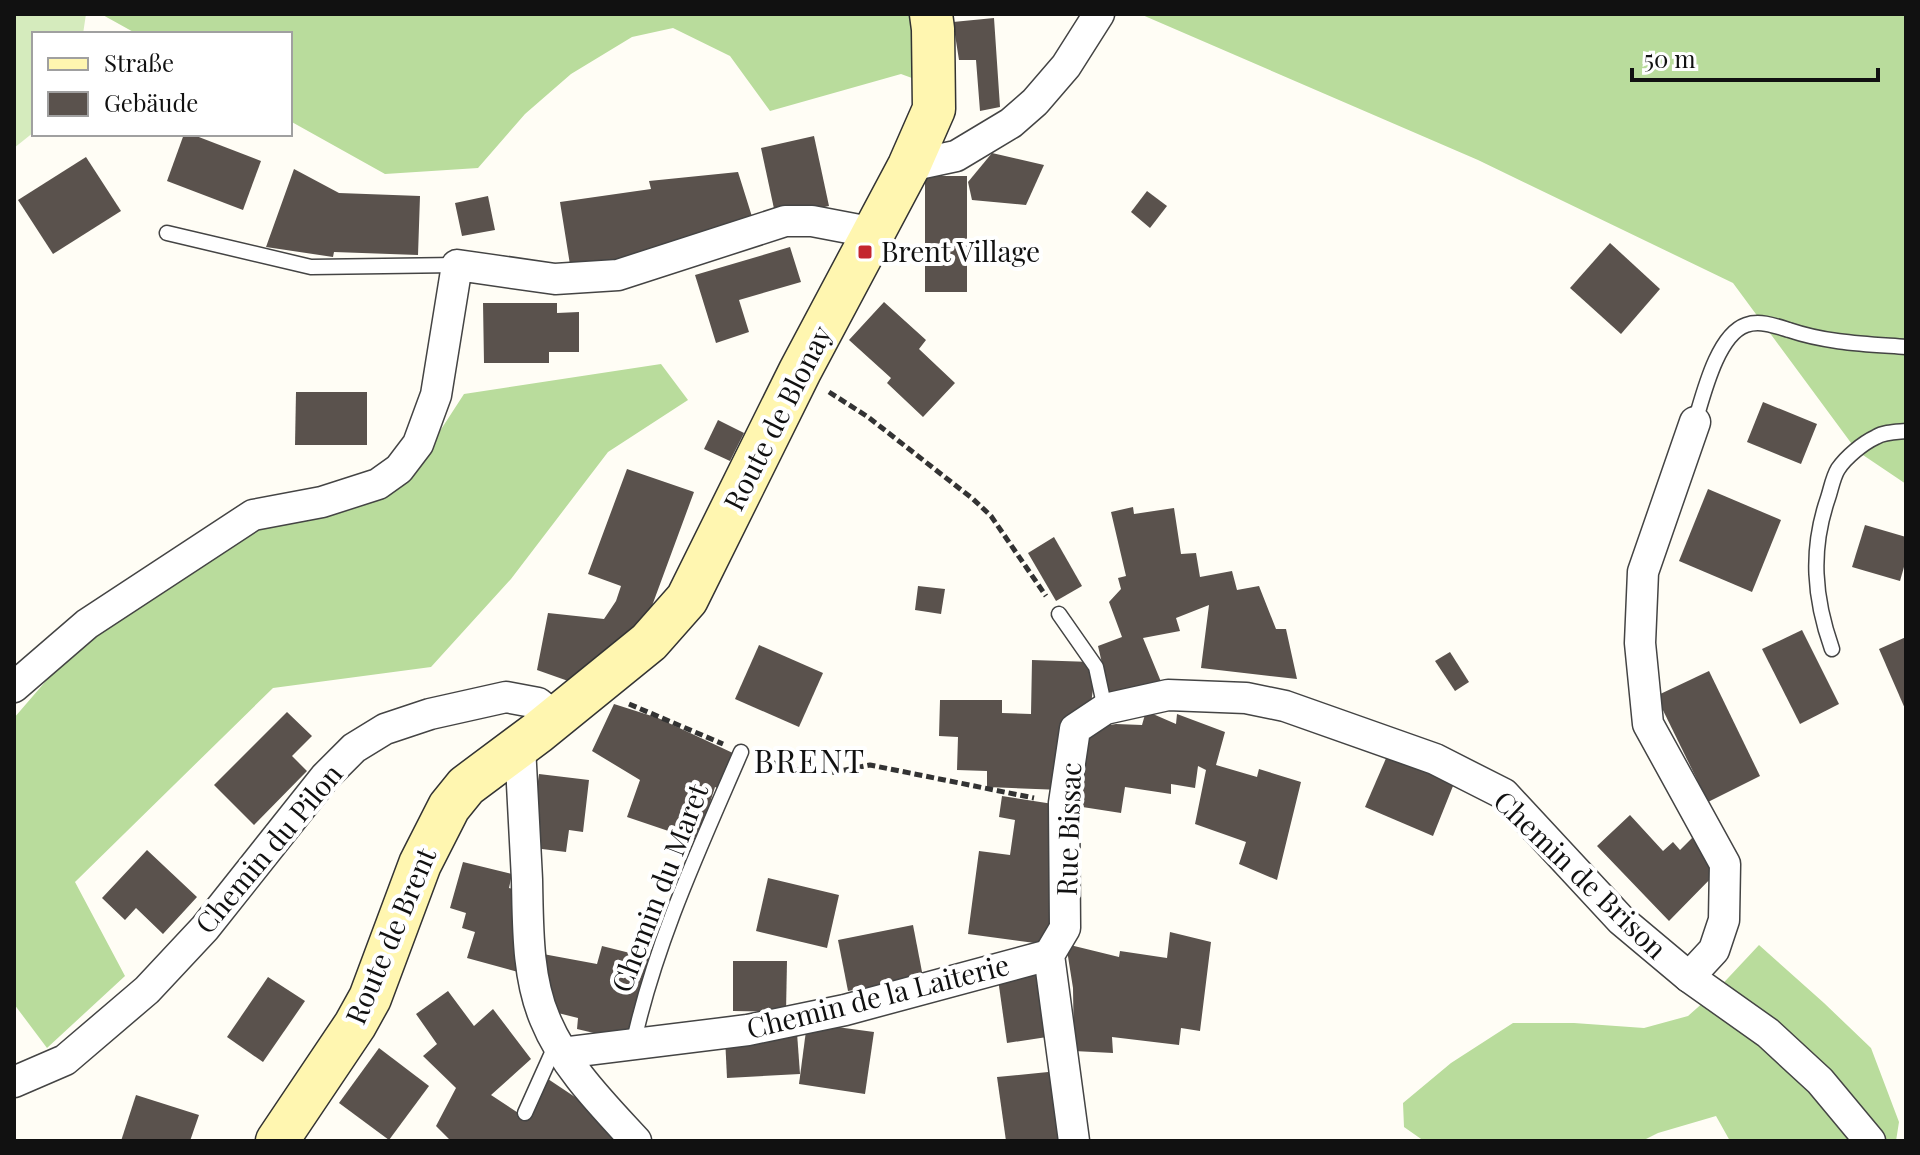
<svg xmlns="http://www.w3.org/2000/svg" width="1920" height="1155" font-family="'Playfair Display',serif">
<rect width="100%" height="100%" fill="#fffdf5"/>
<path fill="#d5ebbd" d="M14,14H86L83,34H34V132L14,148Z"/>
<g fill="#b9dc9c">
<path d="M101,14H930L931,85L901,74L770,111L730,56L673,28L632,37L571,74L525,114L478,168L385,174L290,121V34H137Z"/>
<path d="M1140,14H1906V484L1857,451L1733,283L1478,160Z"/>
<path d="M661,364L688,400L608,452L511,579L431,667L273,688L75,882L125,976L47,1048L14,1004V718L70,653L249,527L425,454L464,394Z"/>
<path d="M1759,945L1824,1003L1871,1048L1899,1122L1896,1141H1730L1716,1116L1658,1133L1642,1141H1424L1404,1127L1403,1103L1451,1063L1513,1023H1574L1644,1028L1688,1016L1714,993Z"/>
</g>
<g fill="#5a524d">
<path d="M994,18L1000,107L980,111L976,60H959L953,22Z"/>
<path d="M184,134H191L261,161L243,210L167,181Z"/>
<path d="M814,136L829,206L776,218L761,148Z"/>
<path d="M992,153L1044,165L1026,205L972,200L968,182Z"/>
<path d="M86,157L121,211L53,254L18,200Z"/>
<path d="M294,169L339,193L420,196L418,255L334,252L333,257L266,247Z"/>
<path d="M738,172L754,223L638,259L571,271L560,202L651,189L649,181Z"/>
<rect x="925" y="176" width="42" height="116"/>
<path d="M1147,191L1167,206L1150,228L1131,212Z"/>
<path d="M488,196L495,230L462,236L455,203Z"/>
<path d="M1610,243L1660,289L1621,334L1570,288Z"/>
<path d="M790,247L801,282L739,300L749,332L716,343L695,275Z"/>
<path d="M884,302L926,340L919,349L955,383L923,417L887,383L891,378L849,340Z"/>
<path d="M483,303H557V313L579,312V352H549V363H484Z"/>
<path d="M296,392H367V445H295Z"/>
<path d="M1763,402L1817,424L1801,464L1747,442Z"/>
<path d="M718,420L744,433L730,461L704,449Z"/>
<path d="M627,469L694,492L649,614L571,682L537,670L548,613L604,619L616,601L621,586L588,574Z"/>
<path d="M1708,489L1781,520L1752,592L1679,561Z"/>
<path d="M1133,507L1134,514L1174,508L1181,554L1196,553L1200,577L1232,571L1237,590L1259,586L1276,629H1286L1297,679L1201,668L1209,605L1176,618L1180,631L1143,638L1164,689L1110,698L1098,646L1122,637L1109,602L1121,589L1118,578L1126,576L1111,512Z"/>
<path d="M1865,525L1906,537V560L1900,581L1852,567Z"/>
<path d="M1054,537L1082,586L1056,601L1028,553Z"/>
<path d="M918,586L945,589L941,614L915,610Z"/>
<path d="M1802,630L1839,704L1800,724L1762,649Z"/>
<path d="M1906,637V711L1879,649Z"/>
<path d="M759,645L823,673L799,727L735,699Z"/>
<path d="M1450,652L1469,682L1455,691L1435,661Z"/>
<path d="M1032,660L1092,662L1093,689L1090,712L1062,790L987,787V771L957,770L958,737L939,736L940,700H1002V713L1031,714Z"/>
<path d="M1709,671L1760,776L1708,802L1656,696Z"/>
<path d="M614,704L658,718L735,754L722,790L715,787L698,841L627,817L640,780L592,751Z"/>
<path d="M1146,711L1176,724L1177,714L1225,732L1216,765L1257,777L1259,769L1301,782L1277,880L1239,864L1246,842L1195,824L1206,770L1198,766L1195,788L1171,784V794L1125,787L1121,813L1076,806L1085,729L1116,724L1142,725Z"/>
<path d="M287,712L312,736L292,756L307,771L254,825L214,785Z"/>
<path d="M1387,756L1455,781L1433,836L1365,807Z"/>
<path d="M539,774L589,780L583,832L569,830L566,852L534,848L532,824Z"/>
<path d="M1002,796L1053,804L1050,945L968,934L979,851L1010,855L1015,820L999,817Z"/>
<path d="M1630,815L1663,851L1673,842L1680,850L1695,835L1717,872L1669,921L1597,846Z"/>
<path d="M147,850L197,897L163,934L136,908L125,920L102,898Z"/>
<path d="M463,862L512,874L509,888L521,891L522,973L467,958L475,932L462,928L466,913L450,908Z"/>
<path d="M768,878L839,895L827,948L756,931Z"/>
<path d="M913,925L923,977L848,991L838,940Z"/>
<path d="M1170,932L1211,942L1200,1031L1181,1028L1179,1045L1112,1037L1113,1053L1074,1051L1073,988L1066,944L1119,957L1120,951L1167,958Z"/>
<path d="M602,946L654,959L628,1041L577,1029L578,1018L550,1011L543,954L597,964Z"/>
<path d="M733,961H787L786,1012L733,1011Z"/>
<path d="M1038,967L1047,1037L1007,1043L997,972Z"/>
<path d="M268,977L305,1001L263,1062L227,1037Z"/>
<path d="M448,991L474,1026L493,1009L531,1059L491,1095L526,1118L548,1079L587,1105L617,1132L611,1141H451L436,1126L456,1088L423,1056L437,1044L416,1014Z"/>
<path d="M807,1023L874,1032L865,1094L799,1084Z"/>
<path d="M797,1033L800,1074L727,1078L725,1037Z"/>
<path d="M379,1048L429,1086L389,1140L339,1103Z"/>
<path d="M1058,1071L1066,1141H1006L997,1077Z"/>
<path d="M136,1095L199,1115L190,1141H121Z"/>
</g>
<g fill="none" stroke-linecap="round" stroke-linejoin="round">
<defs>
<g id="service">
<path d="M167,233L311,267L457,265"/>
<path d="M1695,422C1703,396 1717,335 1746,325C1760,320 1776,326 1789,330C1827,343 1866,344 1906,347"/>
<path d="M1059,614L1096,667L1105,709"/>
<path d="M1832,649C1814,598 1810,550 1828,498C1831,489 1833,477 1838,469C1846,457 1863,443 1876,437C1884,432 1896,432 1906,431"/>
<path d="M633,1045C655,943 700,847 741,752"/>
<path d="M525,1113L556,1044"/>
</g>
<g id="minor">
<path d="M909,166L956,156L1011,123L1035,102L1066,66L1099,14"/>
<path d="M14,687L87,624L253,515L322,502L378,484L399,469L418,444L436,395L457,265L555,279L618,275L785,221H812L875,233"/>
<path d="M520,746C522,790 525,835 527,880C528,925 527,977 545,1019C564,1066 602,1104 636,1141"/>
<path d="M1689,977L1714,950L1724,920L1725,864L1648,724L1640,643L1643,572L1695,422"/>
<path d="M562,1053L748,1030L845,1010L1049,955"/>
<path d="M14,1082L65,1060L147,990L205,928L325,777L354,748L385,729L430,714L506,697L538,703L557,718"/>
<path d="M1074,1141L1049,955L1065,928L1064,803L1075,729L1105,709L1168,695L1246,698L1285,706L1435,759L1504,794L1621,920L1689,977L1768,1033L1820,1081L1870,1141"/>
</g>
<path id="secondary" d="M277,1141L355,1025L370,998L420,864L449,807L466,786L537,733L649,642L687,599L800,371L909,166L934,109L933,29L931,14"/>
</defs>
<use href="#service" stroke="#444" stroke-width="17"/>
<use href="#minor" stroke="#444" stroke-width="33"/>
<use href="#secondary" stroke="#333" stroke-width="45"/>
<g stroke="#333" stroke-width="5" stroke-dasharray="8 4" stroke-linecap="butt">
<path d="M829,392L868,417L973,499L991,516L1046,596"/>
<path d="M629,704L723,744"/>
<path d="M762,759L791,769L830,773L870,765L1034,798"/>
</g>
<use href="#service" stroke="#fff" stroke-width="14"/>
<use href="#minor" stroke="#fff" stroke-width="30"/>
<use href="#secondary" stroke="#fff6b0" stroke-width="42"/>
</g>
<rect fill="#c4262e" stroke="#fff" stroke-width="3" x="857" y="244" width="16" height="16" rx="4"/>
<g text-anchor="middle" stroke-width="8" stroke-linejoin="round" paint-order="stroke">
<g font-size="28" fill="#111" stroke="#fff" text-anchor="start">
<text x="881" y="262">Brent Village</text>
</g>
<g font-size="28" fill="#111" stroke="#fff">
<text transform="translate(778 418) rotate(-63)" y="10">Route de Blonay</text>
<text transform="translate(1069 829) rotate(-88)" y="10">Rue Bissac</text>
<text transform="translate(269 849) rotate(-50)" y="10">Chemin du Pilon</text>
<text transform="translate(1580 875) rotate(44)" y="10">Chemin de Brison</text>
<text transform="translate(660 888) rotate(-69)" y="10">Chemin du Maret</text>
<text transform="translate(391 936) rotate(-67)" y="10">Route de Brent</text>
<text transform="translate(878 997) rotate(-14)" y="10">Chemin de la Laiterie</text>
</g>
<g font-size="32" letter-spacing="2" fill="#111" stroke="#fff">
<text x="810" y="773">BRENT</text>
</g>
</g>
<rect width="1920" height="1155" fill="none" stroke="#111111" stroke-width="32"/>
<rect x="32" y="32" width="260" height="104" fill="#ffffff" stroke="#a0a0a0" stroke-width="2"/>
<rect x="48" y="58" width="40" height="12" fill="#fff6b0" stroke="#a0a0a0" stroke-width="2"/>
<text x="104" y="72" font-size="24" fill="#111111">Straße</text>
<rect x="48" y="92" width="40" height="24" fill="#5a524d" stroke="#a0a0a0" stroke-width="2"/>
<text x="104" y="112" font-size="24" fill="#111111">Gebäude</text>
<path d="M1632 68v12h246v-12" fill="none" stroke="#111111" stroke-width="4"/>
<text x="1644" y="68" font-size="24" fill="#111111" stroke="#ffffff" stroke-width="6" paint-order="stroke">50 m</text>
</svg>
